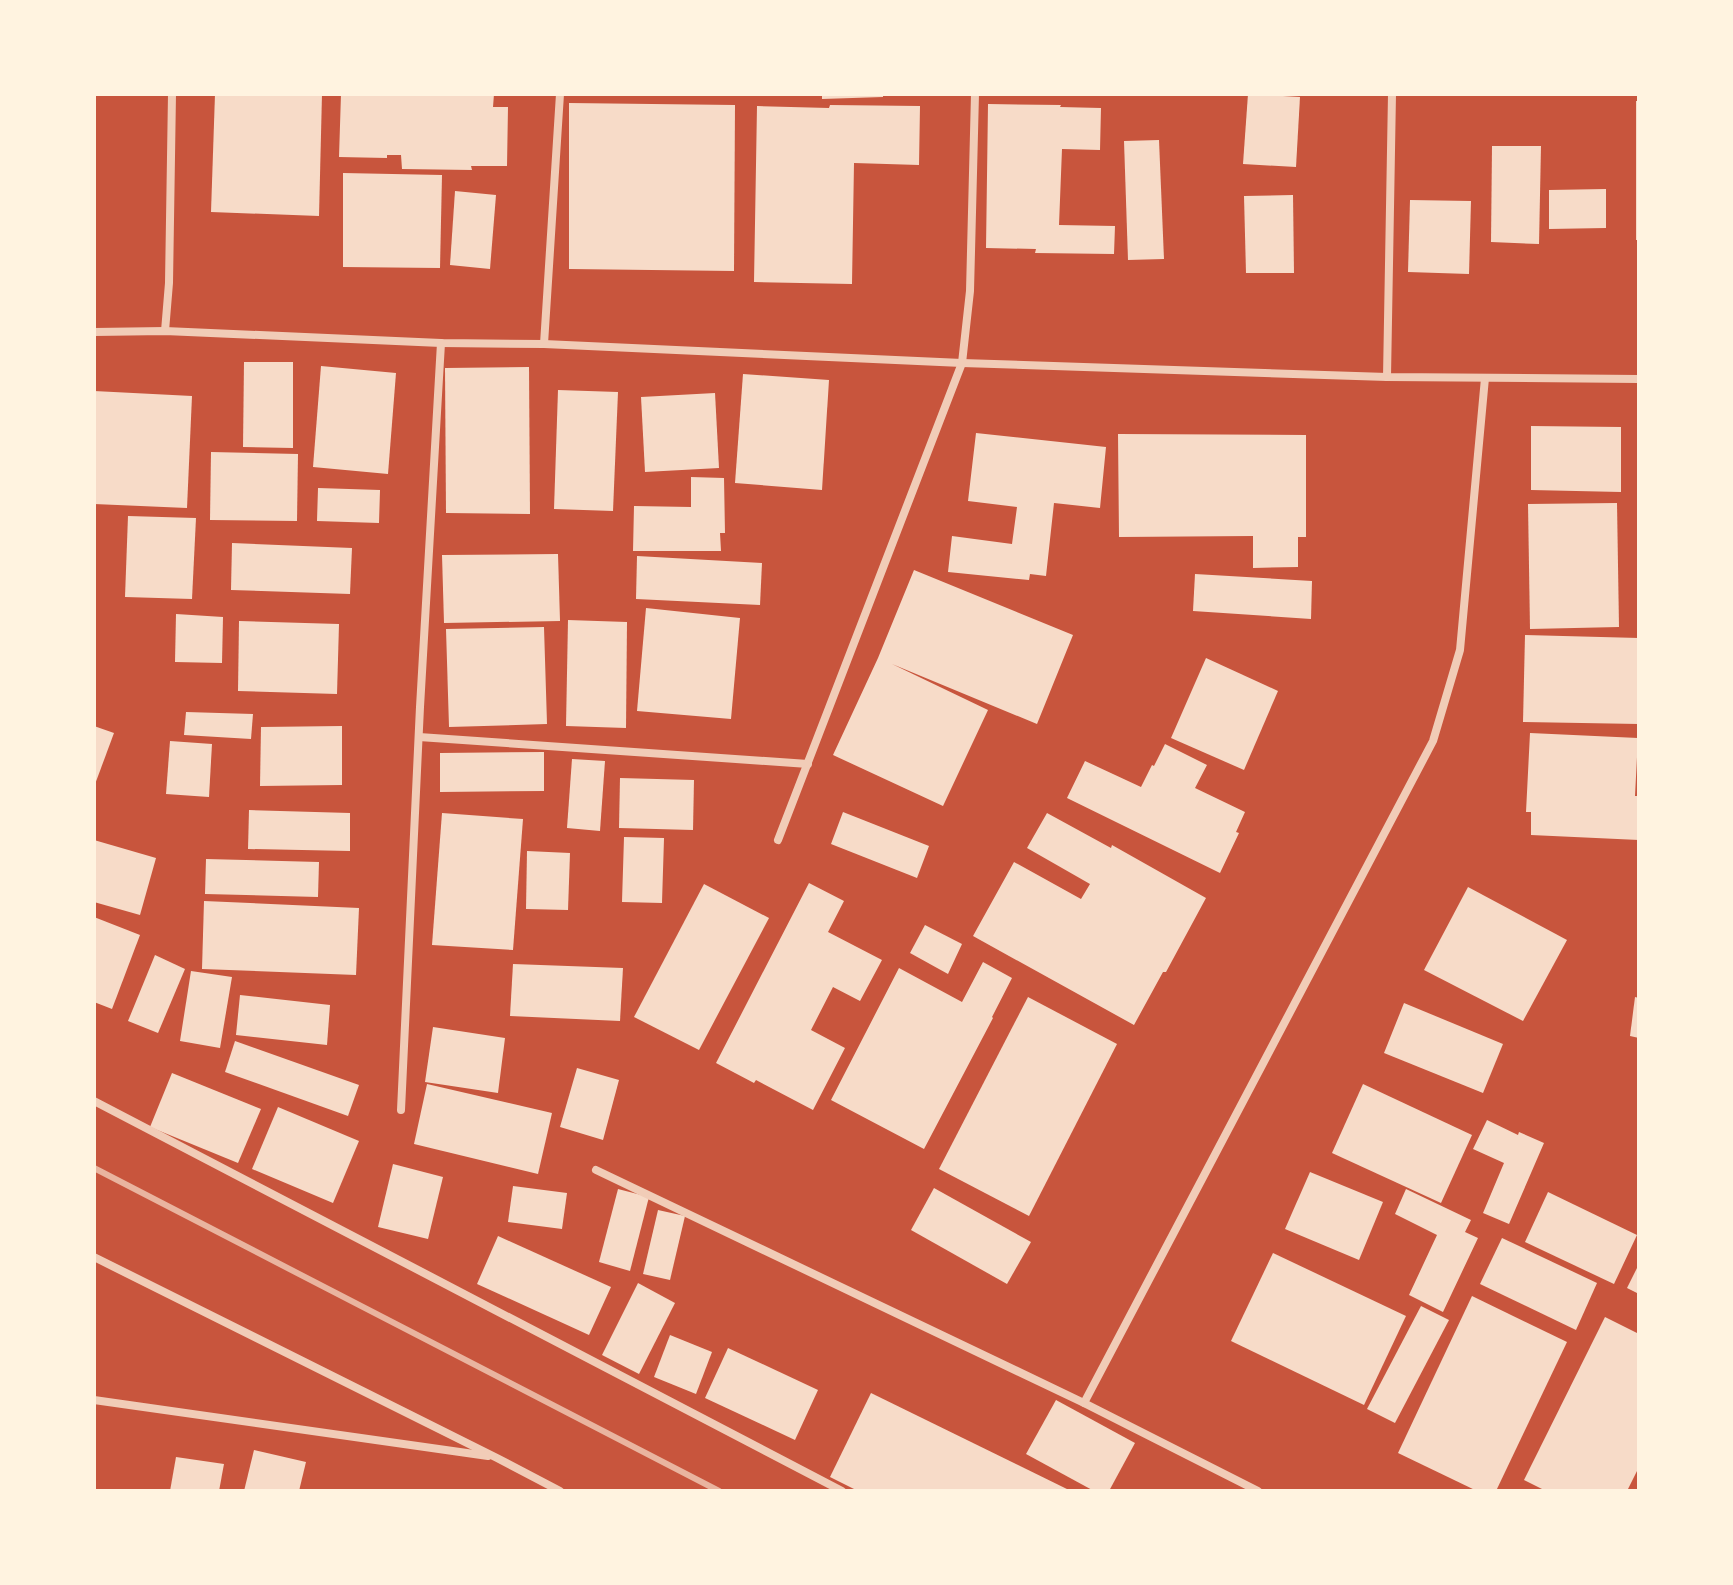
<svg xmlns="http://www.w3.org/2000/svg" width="1733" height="1585" font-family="'DM Sans',sans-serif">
<rect width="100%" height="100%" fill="#c8553d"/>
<g fill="#f7dbc8">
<path d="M215,94H322L319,216L211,212Z"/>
<path d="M341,94H494L493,107H508L507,166H471L472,170L402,169L401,155H387V158L339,157Z"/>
<path d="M822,94H883V97L822,99Z"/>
<path d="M1248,94L1300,97L1296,167L1243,164Z"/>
<rect x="1636" y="101" width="3" height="139"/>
<path d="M569,103L735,105L734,271L569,269Z"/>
<path d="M988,104L1061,105L1060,107L1101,108L1100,150L1062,149L1059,225L1115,226L1114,254L1035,253L1036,249L986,248Z"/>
<path d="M830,105L920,106L919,165L854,163L852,284L754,282L757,106L829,108Z"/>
<path d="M1159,140L1164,259L1128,260L1124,141Z"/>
<path d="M1492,146H1541L1539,244L1491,242Z"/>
<path d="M343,173L442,175L440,268L343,267Z"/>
<path d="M1606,189V228L1549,229V190Z"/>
<path d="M455,191L496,195L490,269L450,265Z"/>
<path d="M1293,195L1294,273H1246L1244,196Z"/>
<path d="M1410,200L1471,201L1469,274L1408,272Z"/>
<path d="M244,362H293V448L243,447Z"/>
<path d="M321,366L396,373L388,474L313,467Z"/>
<path d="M529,367L530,514L446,513L445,368Z"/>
<path d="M743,374L829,380L822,490L735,483Z"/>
<path d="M558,390L618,392L613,511L554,509Z"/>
<path d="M94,391L192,396L187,508L94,504Z"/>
<path d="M715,393L719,468L645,472L641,397Z"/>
<path d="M1531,426L1621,427V492L1531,490Z"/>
<path d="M976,433L1106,447L1100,508L1054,503L1046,576L1030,574L1029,580L948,572L952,536L1012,544L1017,507L968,501Z"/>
<path d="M1118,434L1306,435V537H1298V567L1253,568V536L1119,537Z"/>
<path d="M211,452L298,454L297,521L210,520Z"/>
<path d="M691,477L724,478L725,533H720L721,551H633L634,506L691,507Z"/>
<path d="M318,488L380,490L379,523L317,521Z"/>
<path d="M1617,503L1619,627L1530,629L1528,504Z"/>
<path d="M128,516L196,518L192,599L125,597Z"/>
<path d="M232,543L352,548L350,594L231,590Z"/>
<path d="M558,554L560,621L444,623L442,555Z"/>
<path d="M637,556L762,563L760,605L636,599Z"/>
<path d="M914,570L1073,635L1037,724L892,664L988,710L943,806L833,755L878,658Z"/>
<path d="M1195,574L1312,581L1311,619L1193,611Z"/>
<path d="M646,608L740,618L731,719L637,711Z"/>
<path d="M176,614L223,617L222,663L175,662Z"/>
<path d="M568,620L627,622L626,728L566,726Z"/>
<path d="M239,621L339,624L337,694L238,691Z"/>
<path d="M544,627L547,724L449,727L446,629Z"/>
<path d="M1525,635L1639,638V724L1523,722Z"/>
<path d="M1206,658L1278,691L1244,770L1171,738Z"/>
<path d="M186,712L253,714L251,739L184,735Z"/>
<path d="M94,726L114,733L94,787Z"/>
<path d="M342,726V785L260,786L261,727Z"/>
<path d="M1530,733L1638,738L1635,796H1639V840L1531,835V812H1526Z"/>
<path d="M170,741L212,744L209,797L166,794Z"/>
<path d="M1165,744L1207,765L1195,788L1245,812L1236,832L1239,833L1220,873L1067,798L1085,761L1141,787L1152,765L1154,766Z"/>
<path d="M544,752V791L440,792V753Z"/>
<path d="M572,759L605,761L600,831L567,828Z"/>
<path d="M620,778L694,780L693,830L619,828Z"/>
<path d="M249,810L350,813V851L248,849Z"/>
<path d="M843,812L929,846L917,878L831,844Z"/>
<path d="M442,813L523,819L513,950L432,945Z"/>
<path d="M1047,813L1111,848L1112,845L1206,898L1166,972H1163L1134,1025L973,936L1014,862L1081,899L1090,884L1027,848Z"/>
<path d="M624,837L664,838L662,903L622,902Z"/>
<path d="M94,840L156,858L140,915L94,902Z"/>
<path d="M527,851L570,853L568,910L526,909Z"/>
<path d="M206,859L319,862L318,897L205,894Z"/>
<path d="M809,883L844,901L828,932L882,960L860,1001L833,987L811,1030L845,1048L813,1110L756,1080L754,1083L716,1063Z"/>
<path d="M704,884L769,918L699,1050L634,1017Z"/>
<path d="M1468,887L1567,940L1523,1021L1424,970Z"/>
<path d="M204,901L359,908L356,975L202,969Z"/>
<path d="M94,917L140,935L112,1009L94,1002Z"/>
<path d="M925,925L962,944L948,974L910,953Z"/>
<path d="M155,955L185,969L158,1033L128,1021Z"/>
<path d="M983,962L1012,978L992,1017L993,1018L924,1149L831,1100L899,968L962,1002Z"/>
<path d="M513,964L623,968L620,1021L510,1016Z"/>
<path d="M191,971L232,977L220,1048L180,1041Z"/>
<path d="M240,995L330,1005L327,1045L236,1035Z"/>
<path d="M1028,997L1117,1044L1029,1216L939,1169Z"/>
<path d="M1635,997L1639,998V1038L1630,1036Z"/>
<path d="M1404,1003L1503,1044L1483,1093L1384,1053Z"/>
<path d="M433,1027L505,1038L498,1093L425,1082Z"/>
<path d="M235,1041L359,1085L348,1116L225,1072Z"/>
<path d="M577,1068L619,1080L603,1140L560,1127Z"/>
<path d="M172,1073L261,1109L238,1163L150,1127Z"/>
<path d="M427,1084L552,1113L538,1174L414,1144Z"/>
<path d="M1363,1084L1472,1135L1441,1203L1332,1153Z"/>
<path d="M278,1107L359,1141L333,1203L252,1169Z"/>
<path d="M1487,1120L1518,1135L1519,1132L1544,1143L1509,1224L1483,1213L1504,1163L1473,1149Z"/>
<path d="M393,1164L443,1177L428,1239L378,1227Z"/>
<path d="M1310,1172L1383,1202L1359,1260L1285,1229Z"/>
<path d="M513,1186L567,1193L562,1229L508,1222Z"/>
<path d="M934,1188L1031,1242L1007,1284L911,1230Z"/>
<path d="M618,1189L649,1197L630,1271L599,1262Z"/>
<path d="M1406,1189L1471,1220L1465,1232L1478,1238L1443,1312L1409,1295L1437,1235L1395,1214Z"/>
<path d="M1548,1192L1637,1235L1614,1284L1525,1242Z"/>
<path d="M658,1210L685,1216L670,1280L643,1274Z"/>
<path d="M498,1236L611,1287L589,1335L477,1284Z"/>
<path d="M1502,1238L1597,1283L1576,1330L1480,1284Z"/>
<path d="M1273,1253L1406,1316L1364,1405L1231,1341Z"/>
<path d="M1639,1264V1294L1627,1288Z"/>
<path d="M638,1283L675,1303L639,1374L602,1355Z"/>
<path d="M1472,1296L1567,1342L1496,1491H1477L1398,1453Z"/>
<path d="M1421,1306L1449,1320L1395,1423L1367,1409Z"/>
<path d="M1605,1317L1639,1334V1467L1627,1491H1546L1524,1480Z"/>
<path d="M670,1335L712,1352L696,1394L654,1377Z"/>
<path d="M728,1348L818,1390L795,1440L705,1398Z"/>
<path d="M871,1393L1071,1491H858L830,1477Z"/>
<path d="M1056,1400L1135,1443L1109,1491H1094L1026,1454Z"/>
<path d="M254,1450L306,1462L299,1491H244Z"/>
<path d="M176,1457L224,1464L219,1491H170Z"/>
</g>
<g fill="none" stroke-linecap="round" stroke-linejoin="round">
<g stroke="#f1ccb7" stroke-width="8">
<path d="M165,331L169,283L172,94"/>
<path d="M94,332L165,331L441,343L544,344L962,363L1387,377L1639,379"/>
<path d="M544,344L560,94"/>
<path d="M1387,377L1392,94"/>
<path d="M419,737L808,764"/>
<path d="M778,840L962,363L970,291L975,94"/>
<path d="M94,1101L842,1491"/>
<path d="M401,1110L420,707L441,343"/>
<path d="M596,1170L1084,1403L1258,1491"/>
<path d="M94,1257L497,1458L560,1491"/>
<path d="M94,1400L488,1456"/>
<path d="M1084,1403L1433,741L1460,650L1485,378"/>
</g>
<path stroke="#e9b49f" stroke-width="6" d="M94,1168L719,1491"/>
</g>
<rect width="1733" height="1585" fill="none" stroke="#fff3e0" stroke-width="192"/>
</svg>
